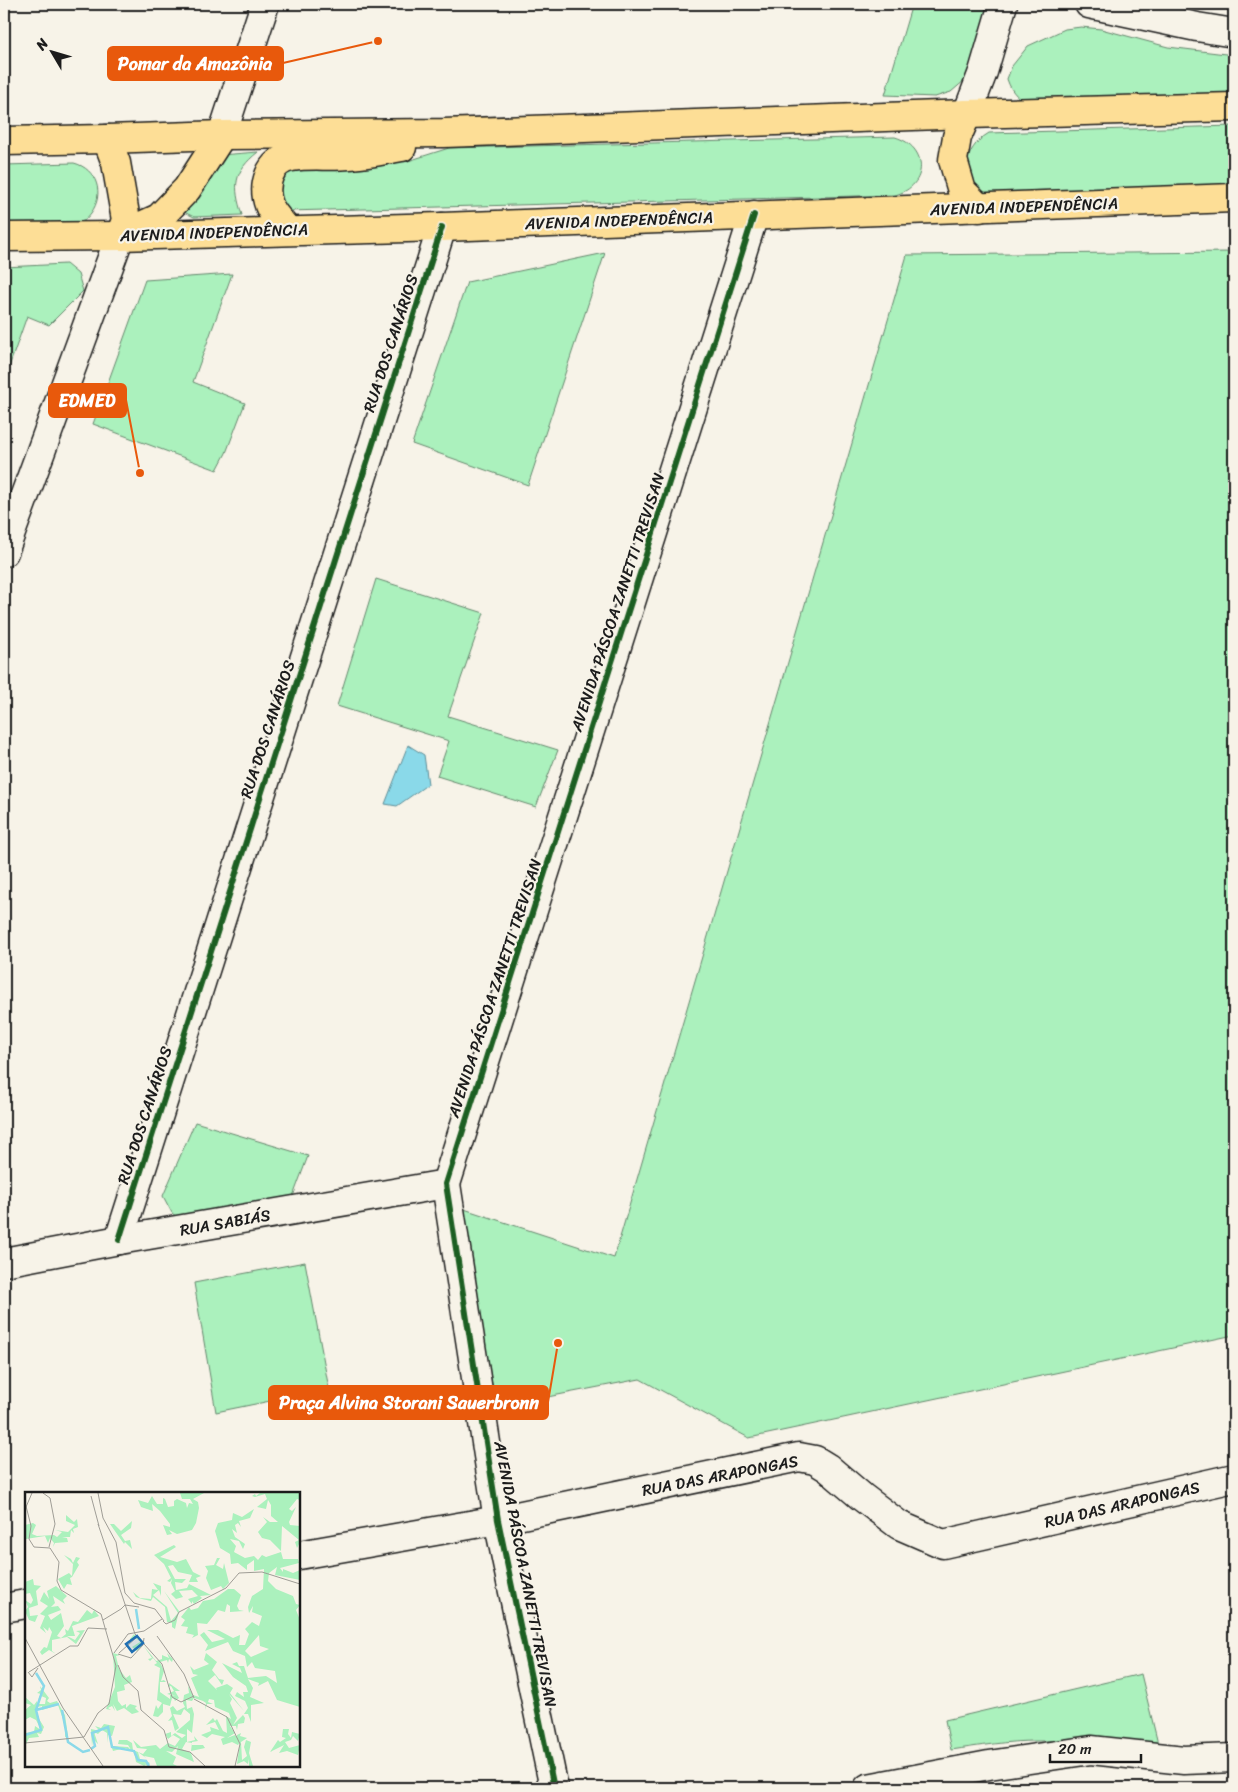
<svg xmlns="http://www.w3.org/2000/svg" width="1238" height="1792" font-family="Sriracha,sans-serif">
<rect width="100%" height="100%" fill="#f7f3e8"/>
<filter id="ink" filterUnits="userSpaceOnUse"><feTurbulence type="fractalNoise" baseFrequency=".02" numOctaves="2"/><feDisplacementMap in="SourceGraphic" scale="10" xChannelSelector="R" yChannelSelector="G"/><feConvolveMatrix kernelMatrix="1 2 1 2 8 2 1 2 1" color-interpolation-filters="sRGB"/></filter>
<g filter="url(#ink)">
<g fill="#abf1bd" stroke="#64866c">
<path d="M912,4H990L965,80L951,92L935,97L885,95Z"/>
<path d="M1149,4H1234V10L1152,5Z"/>
<path d="M1081,27L1101,29L1168,47L1234,55V98L1031,107C1019,98 1012,94 1007,79L1012,66L1028,46L1065,29Z"/>
<path d="M1234,126V187L990,195C959,181 961,150 989,133Z"/>
<path d="M895,137C929,147 929,186 895,195L288,211L281,206L273,179L296,165L408,161L449,148Z"/>
<path d="M258,152C233,172 233,186 242,215L194,217L182,211L220,155Z"/>
<path d="M74,163C97,169 105,194 91,213C88,217 84,221 80,224L4,226V165Z"/>
<path d="M1234,252V1335L749,1438L640,1379L496,1407L461,1208L614,1258L907,255Z"/>
<path d="M605,253L528,485L412,444L467,282Z"/>
<path d="M66,264L78,274L83,291L49,325L27,316L4,381V267Z"/>
<path d="M232,274L193,382L245,403L226,453L217,470L93,424L145,280Z"/>
<path d="M376,579L484,613L448,716L558,750L536,807L437,776L449,741L337,706Z"/>
<path d="M195,1122L308,1156L292,1199L183,1222L172,1213L163,1196Z"/>
<path d="M305,1262L329,1389L216,1412L194,1283Z"/>
<path d="M1141,1674L1159,1748C1118,1745 1077,1740 1036,1741C1007,1741 979,1746 951,1750L945,1720Z"/>
</g>
<path fill="#8ad9e9" stroke="#5e8d97" d="M408,745L424,755L428,784L397,806L385,804Z"/>
<g fill="none" stroke-linecap="round" stroke-linejoin="round">
<defs>
<g id="minor">
<path d="M119,1240L442,227"/>
<path d="M4,1262L119,1240L446,1184"/>
<path d="M299,1555L498,1520L799,1457L815,1460L828,1468L862,1497L899,1525L943,1544L1234,1478"/>
<path d="M4,1608L26,1604"/>
<path d="M554,1788L498,1520L446,1184L754,215"/>
<path d="M868,1788L989,1765L1091,1750L1184,1760L1234,1758"/>
</g>
<g id="tertiary">
<path d="M1089,4L1197,27L1234,33"/>
<path d="M967,114L983,72L1003,4"/>
</g>
<g id="secondary">
<path d="M222,135L265,4"/>
<path d="M4,552C42,446 82,341 120,236"/>
</g>
<g id="primary">
<path d="M967,114L957,137L953,160L962,191L979,208"/>
<path d="M107,139L116,163L126,220L120,236"/>
<path d="M4,141L107,139L222,135L444,133L967,114L1234,107"/>
<path d="M287,230C281,222 272,214 269,205C262,186 269,160 292,157C311,154 330,157 349,155C367,154 385,150 402,147"/>
<path d="M128,232L159,218L187,189L222,135"/>
<path d="M4,237L120,236L442,227L1234,198"/>
</g>
</defs>
<use href="#minor" stroke="#1c1c1c" stroke-width="31"/>
<use href="#tertiary" stroke="#1c1c1c" stroke-width="31"/>
<use href="#secondary" stroke="#1c1c1c" stroke-width="31"/>
<use href="#primary" stroke="#1c1c1c" stroke-width="31"/>
<use href="#minor" stroke="#f7f3e8" stroke-width="28"/>
<use href="#tertiary" stroke="#f7f3e8" stroke-width="28"/>
<use href="#secondary" stroke="#f7f3e8" stroke-width="28"/>
<use href="#primary" stroke="#fdde96" stroke-width="28"/>
<defs>
<g id="cycleway">
<path d="M119,1240L442,227"/>
<path d="M554,1788L498,1520L446,1184L754,215"/>
</g>
</defs>
<use href="#cycleway" stroke="#f7f3e8" stroke-width="9"/>
<use href="#cycleway" stroke="#1b5e20" stroke-width="6"/>
</g>
</g>
<g text-anchor="middle" stroke-width="4.5" stroke-linejoin="round" paint-order="stroke">
<g font-size="16" fill="#1c1c1c" stroke="#f7f3e8">
<text transform="translate(1024 206) rotate(-2)" y="6">AVENIDA INDEPENDÊNCIA</text>
<text transform="translate(619 220) rotate(-2)" y="6">AVENIDA INDEPENDÊNCIA</text>
<text transform="translate(214 232) rotate(-2)" y="6">AVENIDA INDEPENDÊNCIA</text>
<text transform="translate(390 343) rotate(-72)" y="6">RUA DOS CANÁRIOS</text>
<text transform="translate(617 602) rotate(-72)" y="6">AVENIDA PÁSCOA ZANETTI TREVISAN</text>
<text transform="translate(267 729) rotate(-72)" y="6">RUA DOS CANÁRIOS</text>
<text transform="translate(494 988) rotate(-72)" y="6">AVENIDA PÁSCOA ZANETTI TREVISAN</text>
<text transform="translate(144 1115) rotate(-72)" y="6">RUA DOS CANÁRIOS</text>
<text transform="translate(225 1222) rotate(-10)" y="6">RUA SABIÁS</text>
<text transform="translate(720 1475) rotate(-11)" y="6">RUA DAS ARAPONGAS</text>
<text transform="translate(1122 1504) rotate(-13)" y="6">RUA DAS ARAPONGAS</text>
<text transform="translate(526 1574) rotate(79)" y="6">AVENIDA PÁSCOA ZANETTI TREVISAN</text>
</g>
</g>
<g transform="translate(25 1492)">
<rect width="275" height="275" fill="#f7f3e8"/>
<path d="M155,1H179L168,7L173,10L174,16L171,31L167,38L152,42L144,38L147,42L142,43L138,33L145,35V32L135,19L127,12L128,19L116,15L113,8L123,11L127,4L132,12H138V6L140,7L143,15L149,14V9L152,7L161,11L162,16L164,11L168,12L165,7H157ZM230,2L231,4L235,1H275V8L272,7L264,17L267,19L271,15L264,30L265,33L275,34V50L272,56L270,50L274,48L257,34L256,59L245,48L237,46L233,40L242,30L238,25L245,30H253L246,24V13L243,8L241,17L232,15L242,7L240,2L230,5L227,4ZM229,17L225,26L214,29L216,35L213,31L210,33L212,41L207,37L210,45L220,52L218,57L214,49L205,47L211,54L209,60L220,66L229,64L233,68L237,63L241,65L256,60L258,67H273L274,71L255,76L258,80V77L268,81L275,78V88L250,83L252,75L244,81L243,89L251,97L268,104L271,112L275,113L271,118L275,128V215L252,208L243,189L233,194L234,191L223,187L228,196L225,205L239,211L226,213V230L223,222H219L223,216L220,209L210,204L212,200L219,205L218,200H223L221,194L208,185L197,171L217,181L215,176L207,172L212,170L214,174H219L223,186L241,184L252,191L250,179L230,176L227,170L222,175L220,164L208,159L203,150L180,159L183,153L175,143L179,140L187,150L200,147L182,138H193L208,146L215,143L214,153H220L224,142L220,137L227,130L234,134L237,124L227,120L228,114L224,121L223,115L227,104L238,97L239,77L229,79V68L222,73V78L213,71L206,72L205,62L195,56L190,39L193,31L207,28L208,21L217,25ZM234,143L235,154L244,157L226,165L220,159ZM41,23L49,30L52,27L53,35L48,37L49,41L46,38L45,45H37L42,46L43,50L30,51L28,55L29,51L25,46L23,51L20,44L1,47L0,33L8,31L11,33L7,42L12,44L29,43L32,45L37,40L30,38L43,40L50,33L41,29ZM107,29L106,36L96,43L100,49L105,48L107,57L100,50L99,52L85,32H89L96,39ZM149,53L151,55L135,65L152,70L161,67L168,80L176,84L171,86L173,90H164L167,83L153,80L148,73L143,74L150,87H161L157,91L150,90L151,98L162,96L164,92L186,103L175,104L177,106L169,112L167,109V112L163,107L173,104L167,98L154,99L158,105L151,107L146,102L150,99L146,91L147,87L145,90L142,89L146,86L139,72L129,63ZM39,63L46,67L48,71L51,65L55,66L52,70L54,73L47,85L45,86L47,93L42,92L39,97L33,87L44,81L47,84L48,72ZM192,66H195L191,73L198,77L199,71L204,91L198,97L196,94L186,98L181,86L183,79L180,74L189,73ZM8,87L9,93L16,94L11,99L13,113L4,116L5,124L13,123L10,130L4,128L0,119L3,115L0,108L6,112L8,108L5,101L0,102V90ZM128,91L136,94V104L134,98L128,103L142,115L146,129L153,121L139,99L154,119L150,137L147,135V131L142,130L140,115L128,105L126,109L117,107L111,105L108,100L115,106L126,107L127,97L133,98ZM31,94L42,104L38,108L40,112L28,104L30,111L26,115L33,114L36,118L23,123L26,128L36,121L39,134L32,144L36,146L41,142L40,137L43,139L48,129L53,130L62,118L67,122L69,118L74,124L47,134L50,144H42L50,148L55,141L51,139L60,138L51,152L42,145L27,148V159L31,162L24,158L17,163L15,160L19,155L22,156L27,140L24,135L23,139L18,135L21,141L15,136L20,124L15,122L23,114L15,109L19,100L24,107L22,99ZM203,97H209L216,103L212,114L214,118L219,119L205,120V114L202,112L200,120L193,118L182,132L172,131L173,143L167,146L169,143L161,141L163,135L156,134L160,128L156,125L164,115L166,118L173,116L178,109L189,107ZM109,142L115,150L119,148L118,153L131,169L137,167V163L144,166L142,161L148,167L147,170L144,167L143,171L142,168L135,170L139,179L136,189L139,188L141,190H135V200L145,207V202L151,204L142,202L149,199L146,194L143,195L144,191L155,199H150L154,206L150,209L149,207L147,206L145,214L138,212V220L133,225L128,224L131,213L133,217L137,211L132,208L135,176L129,173L132,171L128,166L125,169L123,167L127,166L118,153L112,159L107,155L115,150L112,147H105ZM88,161L95,163L91,164L94,177L101,186L105,183L107,190L99,193L100,198L92,200L93,209L97,214L101,212V216L105,212L112,214L110,216L114,220L107,222L99,216L92,219L88,212L90,219L87,214L83,216L86,218L81,217L90,195ZM181,161L192,170L187,178L194,187L199,188L197,193L190,183L183,189L192,198L191,196L202,192L208,196L205,201L219,219L204,202L207,207L205,211L212,226L208,233L218,223L220,226L219,231L213,232L212,238L211,234H205L210,241L202,246L210,243L212,245V243L216,241L215,244L222,246L216,250L217,268L222,264L219,255L221,248L226,250L224,261L228,274H224V267L223,272L219,269L212,272L215,250L213,253L207,250L198,253L196,247L200,245L187,242L182,246L176,243L186,239L185,235L194,238L190,230L181,233L188,226L190,229L192,227L198,239L202,241L201,224L206,227L204,221L190,215L189,208L184,207L183,210L188,212H182L180,218L181,211L178,209L169,206L167,209L161,208L162,217L167,215L169,222L167,241L162,237V250L170,248L169,244L173,249L167,250V253H178L180,256L166,259L167,251L161,250L157,257L166,261L169,270L151,262L153,254L147,260L141,259L151,265L148,272L152,274H132L129,266L119,264L121,266L113,260L115,267L125,271L122,274L119,270L121,273L119,274L111,270L109,260L100,256L88,259L85,250L88,254L103,255L106,258L103,253L93,252L94,248H102L107,251L108,258L118,262L122,257L112,256L108,248L116,255L131,253L135,257L143,251L150,254L155,247L148,243L143,247L140,242L146,240V244L150,241L157,246L161,243L151,240L165,228V222L159,217L156,223L148,222L154,236L150,239L147,228L143,229L147,224L145,216L148,214L152,219L160,215L158,211L159,203L164,201L163,194L168,203L174,205L166,186L173,183L168,182L165,174L169,178L184,172L179,168ZM15,194L24,206L22,209L25,211L32,209L40,223L43,244L40,245V233L33,213L17,218V214L12,215L11,222L19,235L16,242L12,241L14,245L4,246L0,254V241L9,240L10,234L16,238L11,228L5,225L0,228V218L6,213L0,211V205L9,213L12,209V212H20L21,206L16,204L13,208L16,202L12,201L16,198ZM79,232L90,234L87,244L83,243V251L82,241L77,238L73,242L69,240L73,252L68,247L67,254L66,237L75,239L70,234L76,236ZM258,237H264L263,242L266,246L267,240L275,242L273,249L268,244L266,248L260,250L264,256L275,253L273,263L262,259L254,261L259,253L245,260L253,248L255,250L261,246L257,245Z" fill="#abf1bd" fill-rule="evenodd"/>
<path fill="none" stroke="#8ad9e9" stroke-width="2.5" d="M111,117L114,137M11,181L19,194L11,218M37,218L43,250L58,260L65,258M0,243L16,238L11,218L34,212M66,257L70,254L67,241L83,235L87,255L109,259L113,268L121,269L124,274"/>
<path fill="none" stroke="#9f9d96" stroke-width="1" d="M18,1L25,6L30,32L24,55M73,1L78,26L91,50L100,101L109,111L130,117L139,129M66,4L74,34M1,14L6,34L4,47L9,55L25,56M1,15L7,1M73,32L110,142L137,172L147,205L156,210L169,204M25,56L34,70L32,89L36,98L76,122L91,174L84,212L73,221L59,245M96,117L100,113L114,115M154,120L201,96L214,81L237,80L275,92M78,128L96,117M138,129L141,132L150,128L154,120M132,144L159,182L169,206M0,146L38,216L78,274M89,161L103,142L119,139L137,127M94,161L112,145M93,162L106,166L118,153L119,146M93,173L98,185L113,199L116,218L139,238L144,255L165,260L180,274M3,180L7,185L13,176M4,180L45,154H53L63,136L82,137M169,207L202,225L215,252L210,274M0,251L59,245"/>
<path fill="#1f6fb2" fill-opacity="0.15" stroke="#1f6fb2" stroke-width="2.5" d="M112,144L118,151L107,160L101,152Z"/>
<rect width="275" height="275" fill="none" stroke="#1c1c1c" stroke-width="2.5"/>
</g>
<path fill="none" stroke="#e8590c" stroke-width="2" d="M378 41L283 63M140 473L126 400M558 1343L548 1402"/>
<g fill="#e8590c" stroke="#f7f3e8" stroke-width="2">
<circle cx="378" cy="41" r="5"/>
<circle cx="140" cy="473" r="5"/>
<circle cx="558" cy="1343" r="5"/>
</g>
<g fill="#e8590c" stroke="#e8590c" stroke-width="2">
<rect x="108" y="47" width="175" height="33" rx="5"/>
<rect x="49" y="384" width="77" height="33" rx="5"/>
<rect x="269" y="1386" width="279" height="33" rx="5"/>
</g>
<g font-size="18" text-anchor="middle" font-weight="bold" fill="#fff">
<text x="195" y="70">Pomar da Amazônia</text>
<text x="87" y="407">EDMED</text>
<text x="409" y="1409">Praça Alvina Storani Sauerbronn</text>
</g>
<rect width="1238" height="1792" fill="none" stroke="#f7f3e8" stroke-width="20"/>
<rect x="10" y="10" width="1218" height="1772" fill="none" stroke="#1c1c1c" stroke-width="2" filter="url(#ink)"/>
<g transform="translate(52 52) rotate(308)" stroke="#f7f3e8" stroke-width="4" paint-order="stroke">
<path d="M0-4L9 19L0 12L-9 19Z" fill="#1c1c1c"/>
<text y="-8" font-size="14" font-weight="bold" text-anchor="middle" fill="#1c1c1c">N</text>
</g>
<path d="M1050 1754v8h91v-8" fill="none" stroke="#1c1c1c" stroke-width="2.5"/>
<text x="1058" y="1754" font-size="15" fill="#1c1c1c" stroke="#f7f3e8" stroke-width="4" paint-order="stroke">20 m</text>
</svg>
